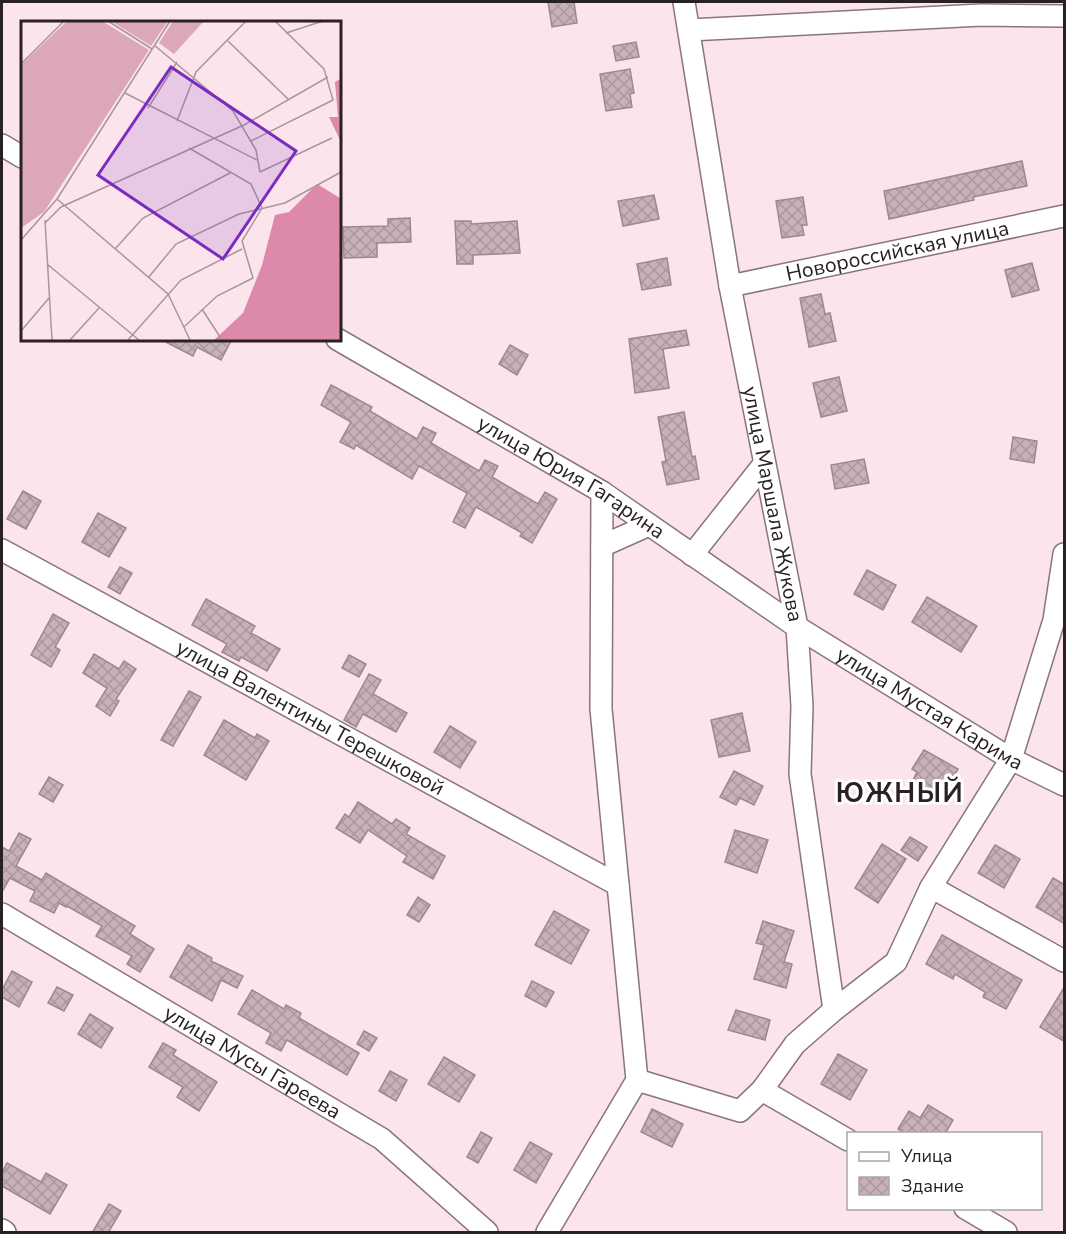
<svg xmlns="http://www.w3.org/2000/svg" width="1066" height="1234" font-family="'Nunito Sans',sans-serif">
<defs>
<pattern id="building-cross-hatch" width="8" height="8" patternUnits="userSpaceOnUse" patternTransform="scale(1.5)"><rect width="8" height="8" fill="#c7b0b8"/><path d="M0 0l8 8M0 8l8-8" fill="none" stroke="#ab979e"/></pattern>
</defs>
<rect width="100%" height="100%" fill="#fce4ed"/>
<g fill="url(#building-cross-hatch)" stroke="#9d8890" stroke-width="1.5">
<path d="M548,2H574L577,23L552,27Z"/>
<path d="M636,42L639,57L616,61L613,46Z"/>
<path d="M630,69L634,93L630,94L632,107L606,111L600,74Z"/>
<path d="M1022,161L1027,186L973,197L974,200L889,219L884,191Z"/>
<path d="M654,195L659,219L623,226L618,201Z"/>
<path d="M803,197L807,225H802L804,235L782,238L776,201Z"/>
<path d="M410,218L411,242L377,243V257L344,258L343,227L388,226V219Z"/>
<path d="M455,221H471V224L517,221L520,253L473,255V264H457Z"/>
<path d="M667,258L671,285L642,290L637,264Z"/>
<path d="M1032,263L1039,290L1012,297L1005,270Z"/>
<path d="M821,294L825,314L830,313L836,341L809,347L800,298Z"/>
<path d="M686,330L689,345L663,349L669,388L635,393L629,339Z"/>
<path d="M160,339H232L221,360L197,347L193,356Z"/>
<path d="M510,345L528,355L517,375L499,364Z"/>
<path d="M839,377L847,411L821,417L813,383Z"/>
<path d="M331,385L372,407L370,411L417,439L423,427L436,433L431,443L479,471L485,460L498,466L492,477L538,504L545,492L557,499L532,543L520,536L522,533L476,507L465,528L453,522L467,493L419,466L412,479L356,445L354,449L340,442L351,422L321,405Z"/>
<path d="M684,412L692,457L695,456L699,479L667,485L662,462L666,461L658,417Z"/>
<path d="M1013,437L1037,441L1034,463L1010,459Z"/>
<path d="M864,459L869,483L835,489L831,465Z"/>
<path d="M23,491L41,501L26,529L7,519Z"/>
<path d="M98,513L126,528L109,557L82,542Z"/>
<path d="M120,567L132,573L120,594L108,587Z"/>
<path d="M867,570L896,585L883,610L854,594Z"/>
<path d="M927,597L977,626L961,652L912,622Z"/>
<path d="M206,599L255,626L251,633L280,649L267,671L241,657L239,661L222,652L227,644L192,625Z"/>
<path d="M53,614L69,623L55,647L60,650L51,667L31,655Z"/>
<path d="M94,654L119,669L124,661L136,669L116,699L119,701L110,716L96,706L107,688L83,673Z"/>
<path d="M349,655L366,664L359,677L342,668Z"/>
<path d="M369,674L381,680L373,694L407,713L396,732L363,714L356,727L344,720Z"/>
<path d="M189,691L201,697L173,746L161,740Z"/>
<path d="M742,713L750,751L719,757L711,720Z"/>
<path d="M224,720L255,738L257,734L269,741L246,780L204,755Z"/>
<path d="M450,726L476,742L460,768L434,752Z"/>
<path d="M924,750L958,769L939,802L910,786L917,772L912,769Z"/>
<path d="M734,771L763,786L754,805L740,798L736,805L720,797Z"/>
<path d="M49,777L63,785L53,802L39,794Z"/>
<path d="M358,802L392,824L396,819L410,828L406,834L445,856L433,879L403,862L407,856L368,830L360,843L336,828L345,814L349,817Z"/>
<path d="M735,830L768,840L757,873L725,862Z"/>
<path d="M19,833L31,839L16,866L42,880L46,873L135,926L130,934L154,949L140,972L127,964L132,956L96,936L102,926L67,906L66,907L59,903L54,913L30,901L35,891L10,878L2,892V847L9,851Z"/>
<path d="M910,837L927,847L918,861L901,850Z"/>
<path d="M882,844L906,859L878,903L855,888Z"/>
<path d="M995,845L1020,859L1004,888L978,873Z"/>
<path d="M1053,878L1065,885V924L1036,907Z"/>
<path d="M418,897L430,905L419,922L407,915Z"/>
<path d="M554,911L589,930L571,964L535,945Z"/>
<path d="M763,921L794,931L784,962L792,964L786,988L754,979L764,945L756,943Z"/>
<path d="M942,935L1022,980L1006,1009L983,997L985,992L955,974L953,979L926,964Z"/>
<path d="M188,945L212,958L211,961L243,976L237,988L221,980L212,1001L170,977Z"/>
<path d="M12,971L32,982L19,1007L2,997V990Z"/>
<path d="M532,981L554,992L546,1007L525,996Z"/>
<path d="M1065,986V1042L1040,1027Z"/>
<path d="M57,987L73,995L64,1011L48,1003Z"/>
<path d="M252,990L284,1009L286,1005L301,1013L299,1018L359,1053L347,1075L287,1040L281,1051L266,1043L271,1033L238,1014Z"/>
<path d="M736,1010L770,1020L765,1040L728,1030Z"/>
<path d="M90,1014L113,1028L101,1048L78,1034Z"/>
<path d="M364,1031L377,1038L369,1051L357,1044Z"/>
<path d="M163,1043L176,1050L173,1055L217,1082L199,1111L177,1097L183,1087L149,1067Z"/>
<path d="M838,1054L867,1070L850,1100L821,1084Z"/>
<path d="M444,1057L475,1075L459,1102L428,1084Z"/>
<path d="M390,1071L407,1080L396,1101L379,1091Z"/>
<path d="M928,1105L953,1120L945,1134H905L898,1129L909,1111L920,1118Z"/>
<path d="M652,1109L683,1124L672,1147L641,1132Z"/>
<path d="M481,1132L492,1138L478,1163L467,1157Z"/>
<path d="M530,1142L552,1154L536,1183L514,1170Z"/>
<path d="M7,1163L41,1182L46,1173L67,1185L50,1214L2,1186V1173Z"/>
<path d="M109,1204L121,1211L108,1233H92Z"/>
</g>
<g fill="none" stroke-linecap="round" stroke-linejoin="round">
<defs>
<g id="minor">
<path id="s1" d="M684,2L730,286L797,627L802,706L800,774L834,1010"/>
<path d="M689,30L981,15L1064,16"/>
<path d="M2,145L22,157"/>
<path id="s2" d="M730,286L1064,216"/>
<path id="s3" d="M337,339L602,492L797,627L1011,759L1064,785"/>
<path d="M602,546L649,525"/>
<path id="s4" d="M2,550L618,885"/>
<path d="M692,555L764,464"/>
<path d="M931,887L1064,961"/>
<path id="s5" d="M2,914L382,1139L487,1232"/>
<path d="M637,1080L740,1111L762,1090L795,1044L834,1010L896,962L931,887L1011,759L1054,620L1064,554"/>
<path d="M762,1090L848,1140"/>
<path d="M965,1208L1006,1232"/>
<path d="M2,1230L5,1232"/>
<path d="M547,1232L637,1080L601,709L602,492"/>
</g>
</defs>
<use href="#minor" stroke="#8a757c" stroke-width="24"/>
<use href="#minor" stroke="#fff" stroke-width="21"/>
</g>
<g text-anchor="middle" stroke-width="6" stroke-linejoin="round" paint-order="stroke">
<g font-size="21" fill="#2a2124" stroke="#fff">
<text dy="7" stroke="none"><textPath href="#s2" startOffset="171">Новороссийская улица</textPath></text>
<text dy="7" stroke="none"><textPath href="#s3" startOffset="272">улица Юрия Гагарина</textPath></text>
<text dy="7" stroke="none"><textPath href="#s1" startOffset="510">улица Маршала Жукова</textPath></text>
<text dy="7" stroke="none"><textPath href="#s3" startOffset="699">улица Мустая Карима</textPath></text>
<text dy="7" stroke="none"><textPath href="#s4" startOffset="351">улица Валентины Терешковой</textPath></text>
<text dy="7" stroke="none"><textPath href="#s5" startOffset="291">улица Мусы Гареева</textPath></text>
</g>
<g font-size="27" font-weight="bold" letter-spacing="1.5" fill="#2a2124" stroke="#fff">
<text x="900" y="802">ЮЖНЫЙ</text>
</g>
</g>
<g transform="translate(21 21)">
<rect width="320" height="320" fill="#fce4ed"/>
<path d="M319,58V119L308,96H317L314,61ZM296,163L319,177V319H193L222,292L241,244L254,194L268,191Z" fill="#dc89ab"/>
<path d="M46,0H81L128,29L23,191L0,207V44ZM90,0H147L130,25ZM152,0H183L153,33L138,22Z" fill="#dca6bb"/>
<path fill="none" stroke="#a8969d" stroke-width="1.5" d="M87,0L131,28M265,12L302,0M207,20L268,79M133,24L212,90L235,129L239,151M0,43L43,0M104,72L236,139M127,87L156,41M156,100L175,51L225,0M230,120L312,79L303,48L254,0M239,151L311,117M36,178L147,273L169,319M24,199L31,319M24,202L40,186L223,104L307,56M0,219L36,178L149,0M94,228L122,197L209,152M26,243L118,319M127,257L155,223L218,193L264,182L320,151M181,288L201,319M163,306L196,275L232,257L221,220L241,187L230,163L168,127M0,310L28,277M49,319L78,287M107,319L160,259L221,228"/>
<path fill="#7b2cbf" fill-opacity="0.15" stroke="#7b2cbf" stroke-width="3" d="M150,46L275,130L202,238L77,154Z"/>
<rect width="320" height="320" fill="none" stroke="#2a2124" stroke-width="3"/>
</g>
<rect width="1066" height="1234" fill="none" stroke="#2a2124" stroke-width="6"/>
<rect x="847" y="1132" width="195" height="78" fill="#ffffff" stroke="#aaa6a7" stroke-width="1.5"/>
<rect x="859" y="1152" width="30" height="9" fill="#ffffff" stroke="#aaa6a7" stroke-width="1.5"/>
<text x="901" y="1162" font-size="18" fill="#2a2124">Улица</text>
<rect x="859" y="1177" width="30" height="18" fill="url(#building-cross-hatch)" stroke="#aaa6a7" stroke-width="1.5"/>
<text x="901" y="1192" font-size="18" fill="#2a2124">Здание</text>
</svg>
